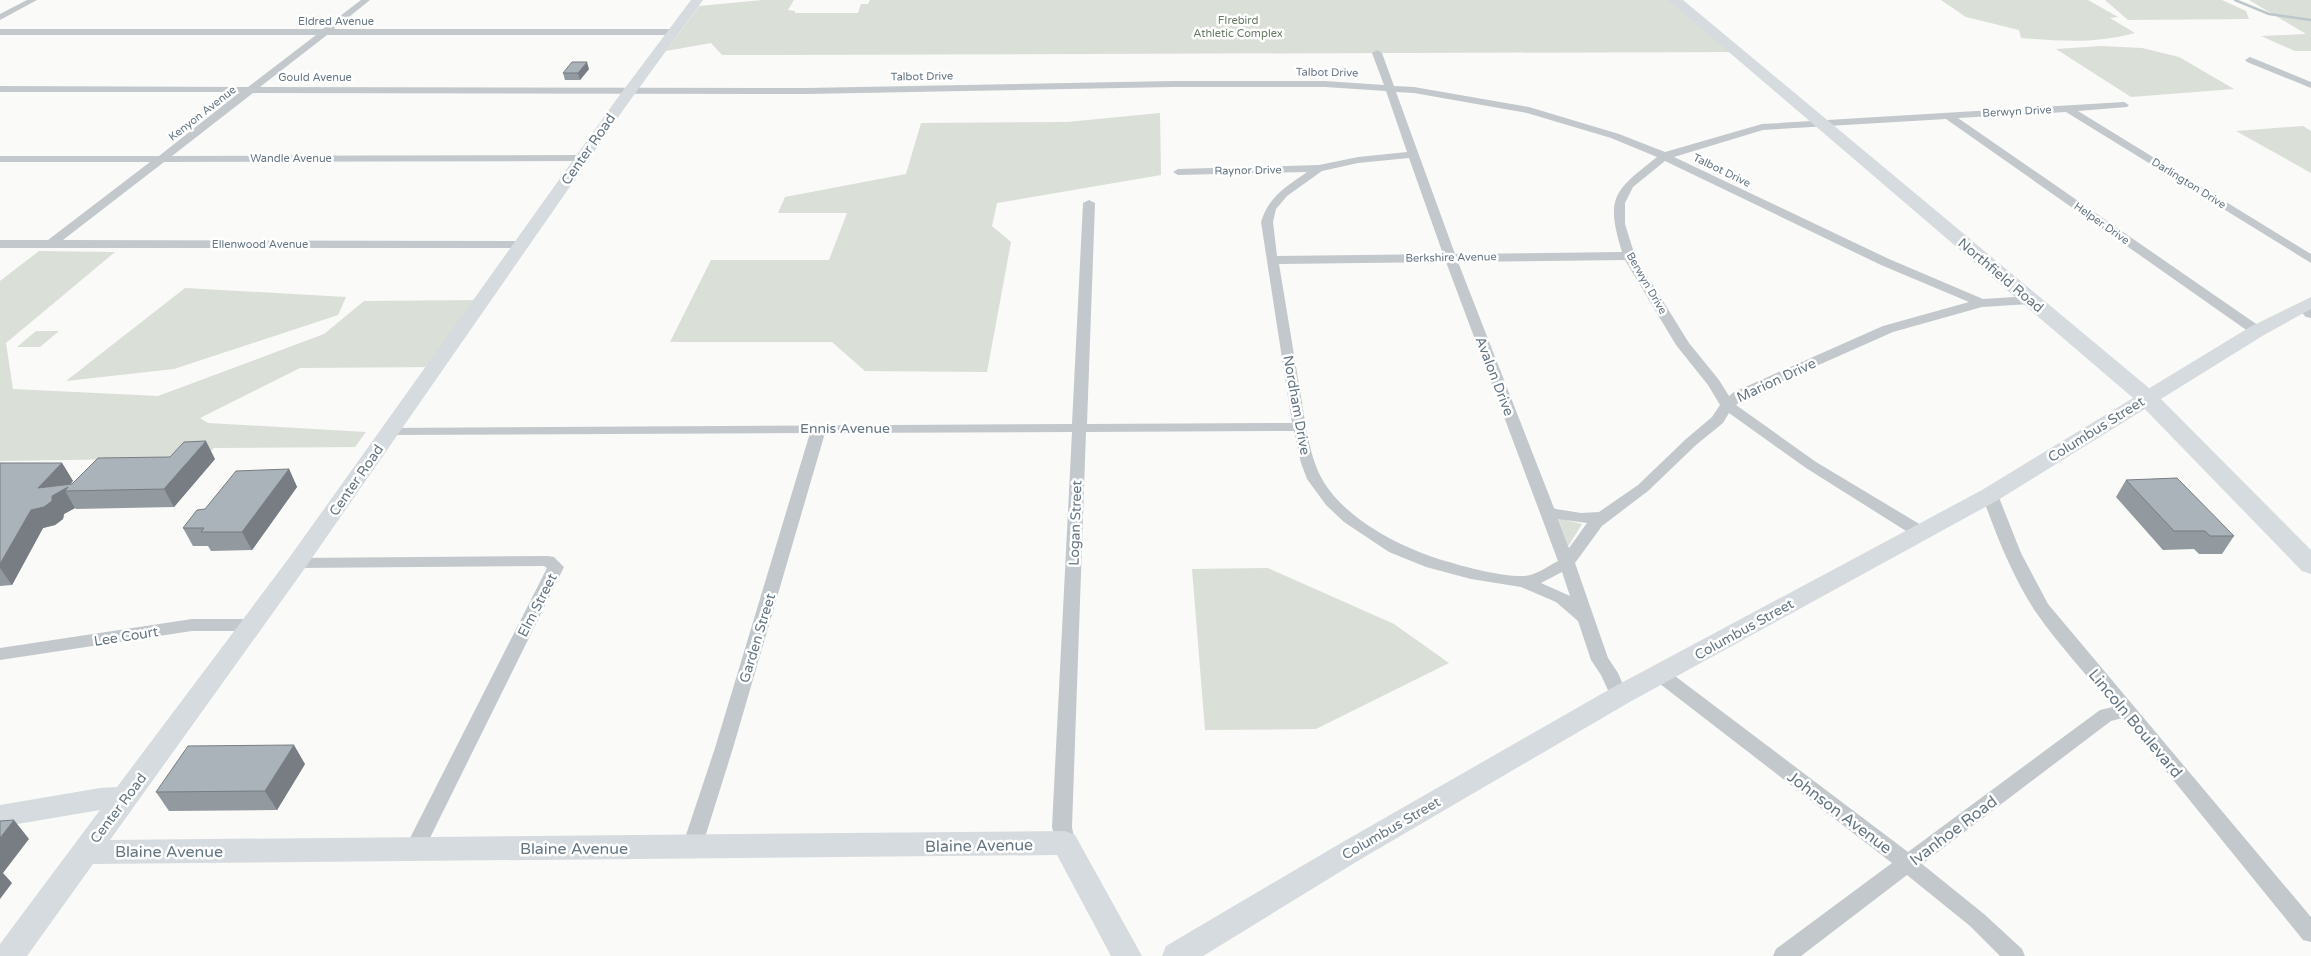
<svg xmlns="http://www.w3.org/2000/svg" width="2311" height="956" font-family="'Varela Round',sans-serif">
<rect width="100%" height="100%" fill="#fafaf8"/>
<g fill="#dadfd7">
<path d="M763,0H794L788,10L795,11V13H858L861,4H868L870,0H1675L1737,52L722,55L711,43L666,51L699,6Z"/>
<path d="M1941,0H2088L2118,17L2110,18L2135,33C2093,44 2063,41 2021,38L2019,30L1966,17Z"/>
<path d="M2105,0H2222L2246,11L2249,19L2128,20Z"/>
<path d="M2249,0H2311V51H2295L2261,36L2306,34Z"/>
<path d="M2101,46L2142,48L2179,57L2234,89L2131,97L2056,49Z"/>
<path d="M1160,113L1161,175L997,203L992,226L1011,242L987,372L865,371L832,342H670L711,260H829L847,213H778L785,197L906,174L921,123L1067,122Z"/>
<path d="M2303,126L2311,131V173L2236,131Z"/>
<path d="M39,251L115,252L6,343L13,389L158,396L324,334L364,301L481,300L435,367L300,368L200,418L208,423L366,432L355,447L214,448L204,458L0,461V281Z"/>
<path d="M185,288L346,297L338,315L174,369L66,381Z"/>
<path d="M36,331H59L40,347H17Z"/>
<path d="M1558,518L1582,524L1569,545H1568Z"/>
<path d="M1268,568L1394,624L1449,663L1316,729L1205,730L1192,569Z"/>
</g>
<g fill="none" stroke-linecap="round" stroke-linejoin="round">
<path stroke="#bbc7cb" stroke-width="2.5" d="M2235,0L2269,14L2311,20"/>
<g fill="#c3c8cc" fill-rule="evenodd">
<path d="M27,0H37L0,20V14Z"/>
<path d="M361,0H370L334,29H672L676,32L672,35H327L260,87L806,88L1173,81H1325L1384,85L1372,53L1377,50L1382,53L1394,86L1414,87L1529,107L1619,134L1665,152L1762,124L2124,102L2129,105L2127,107L2078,111L2311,254V263L2066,112L1958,118L2262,328L2263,331L2262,334H2252L1946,119L1763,130L1674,157L1889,259L1983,299L2030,296L2036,300L2030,304L1982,307L1893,332L1744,398L1736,405L1816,462L1926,528L1928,532L1926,536H1914L1806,468L1729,413L1723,423L1696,445L1648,491L1602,526L1575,563L1608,658L1618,673L1628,696L1625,701L1619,703L1613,701L1601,675L1591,660L1578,621L1556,602L1521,587L1471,579L1426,567L1389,552L1344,522L1326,505L1307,479L1301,463L1294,431L1086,432L1072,827L1075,843L1072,849L1065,851L1058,849L1052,827L1072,432L825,433L733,748L702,847L699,853L692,855L685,853L682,847L715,748L810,433L390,435L383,431L385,428L1072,424L1083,203L1089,200L1095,203L1087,424L1292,423L1261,222C1269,196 1286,187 1307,172L1178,175L1173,172L1178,169L1319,165L1358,157L1407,152L1386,91L1325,87H1173L806,94L253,93L172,156L582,155L587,158L582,161L164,162L63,240L525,241L527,244L521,248H0V240H48L150,162H0V156H159L240,92H0V86L248,87L316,35H0V29H323ZM1396,92L1414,93L1527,113L1611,138L1657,157C1614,191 1605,197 1622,252L1455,254ZM1409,158L1443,254L1277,256L1273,222L1276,209L1287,196L1322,171L1358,163ZM1665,161L1881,265L1969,302L1883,326L1734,392L1729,396L1719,380L1689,343L1635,256L1625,224V203L1633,187ZM1625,260L1676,345L1708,385L1720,405L1712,417L1686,439L1638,485L1599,512L1581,513L1556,509L1554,508L1458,262ZM1446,262L1558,561C1548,566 1535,576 1524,576C1505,577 1468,568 1449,562C1405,550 1345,520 1322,479C1308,453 1305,419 1300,391C1293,348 1286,306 1279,264ZM1558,519L1587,523L1569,548ZM1562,572L1570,596L1541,583Z"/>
<path d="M2250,57L2311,82V88L2247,62L2245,60Z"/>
<path d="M2303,304L2311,308V318L2306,317L2297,308Z"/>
<path d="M1990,490L1995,492L1998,495L2021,553L2048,604L2311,917V942L2303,940L2123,718L2111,721L1922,864L1984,914L2022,949L2025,956H2000L1970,926L1907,875L1801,956H1773L1776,949L1892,863L1655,680L1652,675L1655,670L1661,669L1667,670L1908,852L2100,710L2113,707C2088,676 2057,643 2035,611C2012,575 1996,535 1982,495L1985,492Z"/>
<path d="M548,556L554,557L564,567L422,854L415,856L408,854L405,848L547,568L544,566L297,568L291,567L289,563L291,559L297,558Z"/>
<path d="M192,619H252L258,621L261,625L258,629L252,631H192L0,660V648Z"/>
</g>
<g fill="#d6dbdf" fill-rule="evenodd">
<path d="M691,0H703L626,106L305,568L110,840L1065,831L1075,835L1142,956H1111L1057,855L93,864L27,956H0V944L100,810L0,827V805L100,788L117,787L289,558L616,100Z"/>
<path d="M2311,297V309L2264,335L1998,500L1628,703L1361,859L1203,956H1162L1166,946L1341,843L1610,689L1982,490L2250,327Z"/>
</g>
<path fill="#d6dbdf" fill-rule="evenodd" d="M1668,0H1683L2155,393L2311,550V574L2302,571L2139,403Z"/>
</g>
<g fill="#929a9f">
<path d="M589,69L580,80H565L563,73Z"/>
<path d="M215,459L174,507L76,509L75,508L64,514L63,519L55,525L43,528L12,585L0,586V463H62L73,481L70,484Z"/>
<path d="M289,469L297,487L252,550L211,551L208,546H193L183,528L205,509Z"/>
<path d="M2126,480L2234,536L2222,554H2199L2194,549L2163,550L2116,497Z"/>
<path d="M305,764L277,810L169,811L156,792Z"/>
</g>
<g fill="#777d82">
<path d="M587,62L589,69L580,80L578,73Z"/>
<path d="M206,441L215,459L174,507L164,489Z"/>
<path d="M62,463L73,481L66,489L68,487L65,491L75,508L64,514L63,519L55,525L43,528L12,585L0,568V564L31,510L38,488Z"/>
<path d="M289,469L297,487L252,550L242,532Z"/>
<path d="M294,745L305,764L277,810L265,791Z"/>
<path d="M14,820L29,839L3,873L12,883L0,899V838Z"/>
</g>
<g fill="#aab3b9" stroke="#777d82">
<path d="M572,62H587L578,73H563Z"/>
<path d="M206,441L164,489L65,491L68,487L52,496V501L44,507L31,510L0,564V463H62L38,488L72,484L98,458L170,457L184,442Z"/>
<path d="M289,469L242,532H201L204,528H183L197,510L205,509L236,471Z"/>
<path d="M2177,478L2234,536H2210L2205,531H2174L2126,480Z"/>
<path d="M294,745L265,791L156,792L188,746Z"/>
<path d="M14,820L0,838V821Z"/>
</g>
<g text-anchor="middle" stroke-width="5" stroke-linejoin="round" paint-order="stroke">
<g font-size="11" fill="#687a64" stroke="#fff">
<text x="1238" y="24">FIrebird<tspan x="1238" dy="13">Athletic Complex</tspan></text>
</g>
<g font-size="11" fill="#657683" stroke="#fff">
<text x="336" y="25">Eldred Avenue</text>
<text transform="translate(1327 72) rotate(1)" y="4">Talbot Drive</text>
<text transform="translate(922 76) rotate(-1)" y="4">Talbot Drive</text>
<text x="315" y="81">Gould Avenue</text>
<text transform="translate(2017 111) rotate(-3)" y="4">Berwyn Drive</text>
<text transform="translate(202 113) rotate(-38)" y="4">Kenyon Avenue</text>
<text x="291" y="162">Wandle Avenue</text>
<text transform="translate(1248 170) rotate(-1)" y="4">Raynor Drive</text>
<text transform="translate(1722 170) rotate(26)" y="4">Talbot Drive</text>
<text transform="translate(2189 183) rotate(32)" y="4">Darlington Drive</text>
<text transform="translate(2102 223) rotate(35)" y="4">Helper Drive</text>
<text x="260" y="248">Ellenwood Avenue</text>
<text transform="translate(1451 257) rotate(-1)" y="4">Berkshire Avenue</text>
<text transform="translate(1647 283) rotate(60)" y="4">Berwyn Drive</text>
</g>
<g font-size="14" fill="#657683" stroke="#fff">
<text transform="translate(588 149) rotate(-55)" y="5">Center Road</text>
<text transform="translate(2001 275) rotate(40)" y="5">Northfield Road</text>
<text transform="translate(1495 376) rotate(69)" y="5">Avalon Drive</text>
<text transform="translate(1776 380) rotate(-25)" y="5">Marion Drive</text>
<text transform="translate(1297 405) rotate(80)" y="5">Nordham Drive</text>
<text x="845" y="433">Ennis Avenue</text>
<text transform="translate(2096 429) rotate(-32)" y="5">Columbus Street</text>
<text transform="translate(356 480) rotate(-55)" y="5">Center Road</text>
<text transform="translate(1075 523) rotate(-88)" y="5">Logan Street</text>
<text transform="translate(537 605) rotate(-63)" y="5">Elm Street</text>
<text transform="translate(1744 629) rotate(-29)" y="5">Columbus Street</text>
<text transform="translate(126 636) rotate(-9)" y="5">Lee Court</text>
<text transform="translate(757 638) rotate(-73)" y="5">Garden Street</text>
<text transform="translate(118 808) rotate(-53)" y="5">Center Road</text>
<text transform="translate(1391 828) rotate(-30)" y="5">Columbus Street</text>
</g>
<g font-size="16" fill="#657683" stroke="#fff">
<text transform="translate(2136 723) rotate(50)" y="6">Lincoln Boulevard</text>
<text transform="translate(1840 812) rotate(37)" y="6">Johnson Avenue</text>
<text transform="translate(1953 830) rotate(-37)" y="6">Ivanhoe Road</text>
<text transform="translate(979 845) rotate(-1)" y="6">Blaine Avenue</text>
<text x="574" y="854">Blaine Avenue</text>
<text x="169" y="857">Blaine Avenue</text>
</g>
</g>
</svg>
